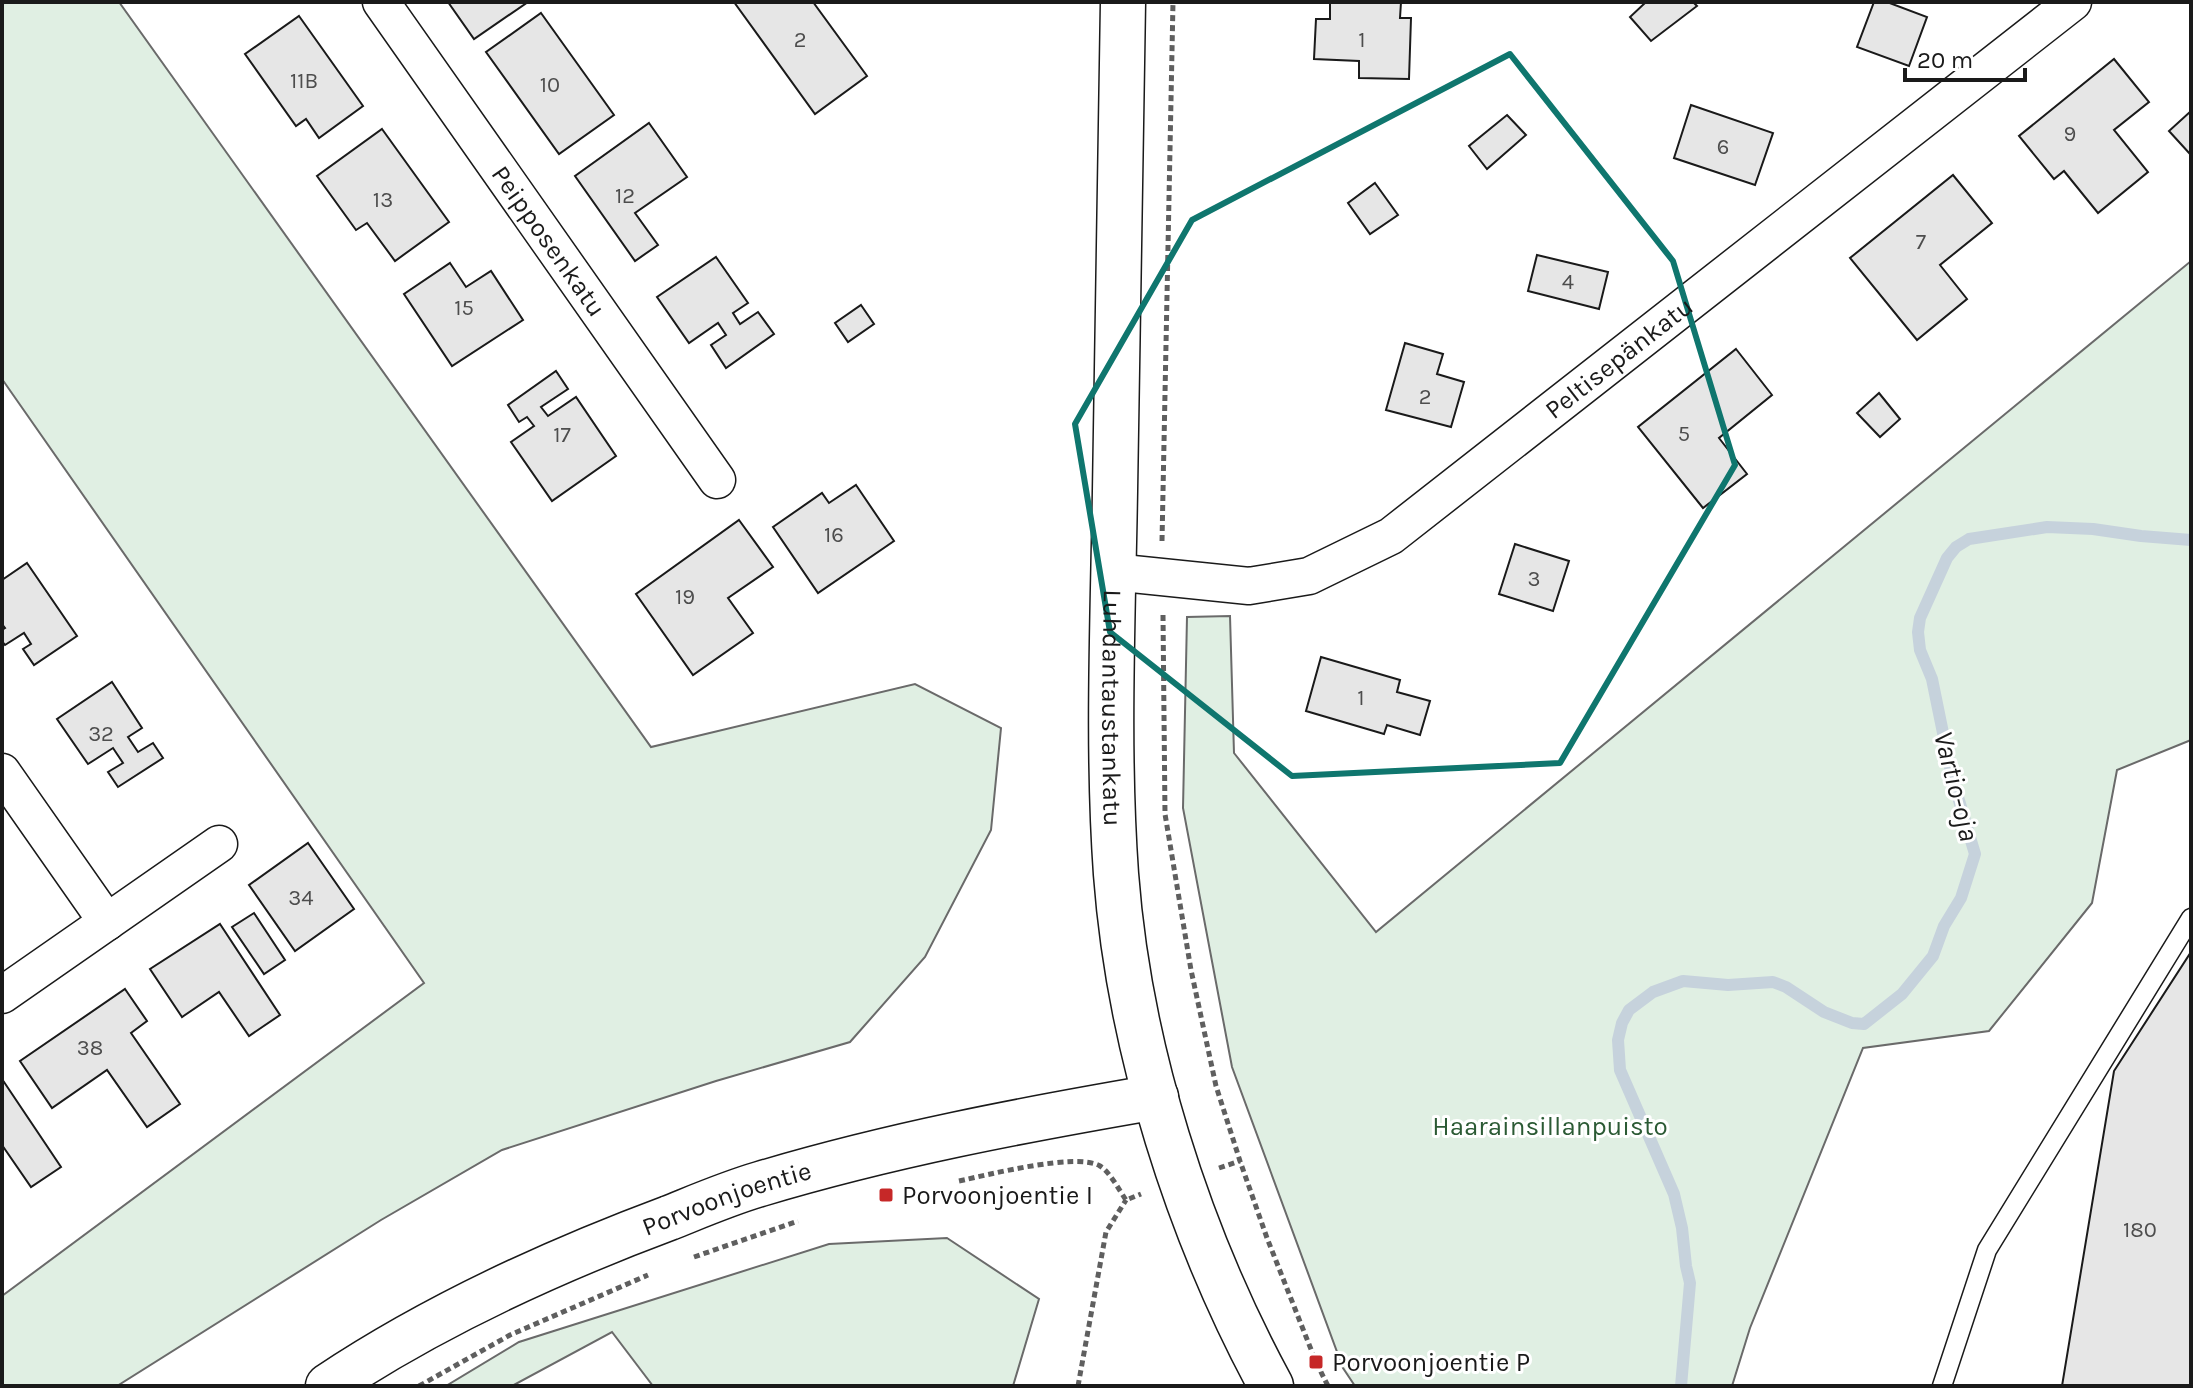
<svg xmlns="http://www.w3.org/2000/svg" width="2193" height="1388" font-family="Karla,sans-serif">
<rect width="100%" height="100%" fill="#fff"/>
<g fill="#e0efe3" stroke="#6a6a6a" stroke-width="2">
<path d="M6,2H119L651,747L915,684L1001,728L991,830L925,957L850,1042L716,1081L502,1150L381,1220L117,1386H2V1296L424,983L2,379V4Z"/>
<path d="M2191,261V740L2117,770L2092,903L1989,1031L1863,1048L1750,1328L1732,1386H1355L1343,1368L1232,1067L1183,808L1187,617L1230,616L1234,753L1376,932Z"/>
<path d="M947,1238L1039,1299L1013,1386H653L612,1332L512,1386H446L519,1342L829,1244Z"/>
</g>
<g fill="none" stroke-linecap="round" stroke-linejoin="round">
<path stroke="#c6d2dc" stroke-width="12" d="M1681,1386L1690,1283L1686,1266L1682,1228L1674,1194L1620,1070L1618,1040L1622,1023L1629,1010L1653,992L1683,981L1728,985L1773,982L1786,987L1824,1012L1852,1023L1864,1024L1902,994L1933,956L1944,926L1961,898L1975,854L1952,777L1932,679L1920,650L1918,632L1920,618L1947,558L1956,547L1969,539L2047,527L2093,529L2141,536L2191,540"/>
</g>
<g fill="#e6e6e6" stroke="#1a1a1a" stroke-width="2">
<path d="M448,2H528L474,39Z"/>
<path d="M734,2H813L867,76L815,114Z"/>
<path d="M1330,2H1401L1400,18H1411L1409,79L1359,78V61L1314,59L1316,19H1330Z"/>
<path d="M1646,2H1693L1697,6L1651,41L1630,17Z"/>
<path d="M1874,2H1887L1927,17L1909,66L1857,47Z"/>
<path d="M541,13L614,115L559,154L486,52Z"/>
<path d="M299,16L363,106L319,138L306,119L296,126L245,54Z"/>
<path d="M2114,59L2149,102L2114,130L2148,172L2098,213L2064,171L2054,179L2019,136Z"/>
<path d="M1691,105L1773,133L1755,185L1674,158Z"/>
<path d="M2191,111V153L2190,154L2169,131Z"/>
<path d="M1507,115L1526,135L1487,169L1469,146Z"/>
<path d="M649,123L687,177L635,213L658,245L635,261L575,176Z"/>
<path d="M382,129L449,222L395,261L367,223L356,230L317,176Z"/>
<path d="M1953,175L1992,223L1940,265L1967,299L1917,340L1850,258Z"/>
<path d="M1375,183L1398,215L1370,234L1348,203Z"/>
<path d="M1537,255L1608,272L1599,309L1528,291Z"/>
<path d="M716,257L748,303L733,313L740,324L758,312L774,334L726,368L711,345L726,335L718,323L689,343L657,297Z"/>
<path d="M450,263L466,287L491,271L523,320L452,366L404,294Z"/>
<path d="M861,305L874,324L848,342L835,323Z"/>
<path d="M1405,343L1443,354L1437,374L1464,382L1451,427L1386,410Z"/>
<path d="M1736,349L1772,395L1719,438L1747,474L1703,508L1638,427Z"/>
<path d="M556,371L568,389L541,407L548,416L576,397L616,456L552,501L511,442L534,426L527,417L519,422L508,405Z"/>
<path d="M1879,393L1900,419L1880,437L1857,413Z"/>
<path d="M856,485L894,541L818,593L773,527L822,493L829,503Z"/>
<path d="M739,520L773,567L728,598L753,633L693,675L636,594Z"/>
<path d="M1515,544L1569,561L1553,611L1499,594Z"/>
<path d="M27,563L77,636L34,665L23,649L31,644L24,633L5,645L2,641V630L5,628L2,624V580Z"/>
<path d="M1321,657L1400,680L1397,692L1430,701L1420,735L1387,725L1384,734L1306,711Z"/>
<path d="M112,682L142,728L128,737L138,752L153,743L163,758L118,787L108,772L123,763L113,748L88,764L57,719Z"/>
<path d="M308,843L354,909L295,951L249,885Z"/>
<path d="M254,913L285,960L264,974L232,927Z"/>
<path d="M220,924L280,1015L249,1036L219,992L182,1017L150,969Z"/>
<path d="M2191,952V1386H2062L2114,1071Z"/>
<path d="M125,989L147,1021L131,1033L180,1104L147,1127L107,1070L52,1108L20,1061Z"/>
<path d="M2,1079L61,1167L31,1187L2,1145Z"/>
</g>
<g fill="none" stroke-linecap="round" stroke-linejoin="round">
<defs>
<path id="service" d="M1942,1386L1987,1250L2191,918"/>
<g id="minor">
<path id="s1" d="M381,2L717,480"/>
<path id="s2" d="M1113,572L1249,586L1309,576L1391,536L2073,2"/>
<path d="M2,772L107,922"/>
<path d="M2,995L219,844"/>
</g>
<g id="tertiary">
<path id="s3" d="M1123,2C1120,165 1117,328 1115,491C1113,617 1107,748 1116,874C1129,1048 1188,1233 1271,1386"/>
<path id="s4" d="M328,1386C433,1316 551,1262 669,1218C699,1206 729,1193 760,1184C890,1145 1022,1120 1156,1097"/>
</g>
</defs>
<use href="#service" stroke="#1a1a1a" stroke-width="21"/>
<use href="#minor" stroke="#1a1a1a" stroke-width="39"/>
<use href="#tertiary" stroke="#1a1a1a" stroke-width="47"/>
<g stroke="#5f5f5f" stroke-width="5" stroke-dasharray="6 4" stroke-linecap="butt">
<path d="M1162,541L1173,2"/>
<path d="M1163,615L1165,814L1191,970L1216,1086L1240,1161L1267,1238L1316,1362L1328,1386"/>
<path d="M1219,1168L1240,1161"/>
<path d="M959,1181C987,1175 1077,1152 1100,1166C1110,1172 1119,1190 1126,1200L1141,1194"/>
<path d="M694,1257L798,1221"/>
<path d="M419,1386L510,1335L648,1275"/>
<path d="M1078,1386L1106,1232L1126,1200"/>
</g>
<use href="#service" stroke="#fff" stroke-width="18"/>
<use href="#minor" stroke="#fff" stroke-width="36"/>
<use href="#tertiary" stroke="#fff" stroke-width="44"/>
</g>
<path fill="none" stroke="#0f766e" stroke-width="6" stroke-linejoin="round" d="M1510,54L1673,261L1735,465L1560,763L1292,776L1110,632L1075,424L1192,220Z"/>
<g fill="#c62828" stroke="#fff" stroke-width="3">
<rect x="878" y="1187" width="16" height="16" rx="4"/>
<rect x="1308" y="1354" width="16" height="16" rx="4"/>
</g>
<g text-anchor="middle" stroke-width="6" stroke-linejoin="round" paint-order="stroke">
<g font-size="22" fill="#4d4d4d">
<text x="800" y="47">2</text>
<text x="1362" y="47">1</text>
<text x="304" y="88">11B</text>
<text x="550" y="92">10</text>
<text x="2070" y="141">9</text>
<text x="1723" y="154">6</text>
<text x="625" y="203">12</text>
<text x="383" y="207">13</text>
<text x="1921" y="249">7</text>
<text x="1568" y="289">4</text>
<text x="464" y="315">15</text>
<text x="1425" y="404">2</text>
<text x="1684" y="441">5</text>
<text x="562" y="442">17</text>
<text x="834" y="542">16</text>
<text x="1534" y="586">3</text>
<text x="685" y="604">19</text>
<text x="1361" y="705">1</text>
<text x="101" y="741">32</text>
<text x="301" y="905">34</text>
<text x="90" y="1055">38</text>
<text x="2140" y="1237">180</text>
</g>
<g font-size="26" fill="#1a1a1a" stroke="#fff">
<text dy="9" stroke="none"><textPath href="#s1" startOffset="292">Peipposenkatu</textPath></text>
<text dy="9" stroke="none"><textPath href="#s2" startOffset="578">Peltisepänkatu</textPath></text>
<text dy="9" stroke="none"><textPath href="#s3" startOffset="706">Luhdantaustankatu</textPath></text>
<text dy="9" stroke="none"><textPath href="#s4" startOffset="442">Porvoonjoentie</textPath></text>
</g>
<g font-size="26" fill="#2b5a34" stroke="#fff">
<text x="1550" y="1135">Haarainsillanpuisto</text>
</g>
<g font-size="26" fill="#1a1a1a" stroke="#fff" text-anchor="start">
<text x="902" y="1204">Porvoonjoentie I</text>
<text x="1332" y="1371">Porvoonjoentie P</text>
</g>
<g font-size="28" font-style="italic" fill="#1a1a1a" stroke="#fff">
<text transform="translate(1957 786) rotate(76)" y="10">Vartio-oja</text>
</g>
</g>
<rect width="2193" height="1388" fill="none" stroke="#1a1a1a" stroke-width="8"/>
<path d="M1905 68v12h120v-12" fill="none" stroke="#1a1a1a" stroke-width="4"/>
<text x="1917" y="68" font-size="24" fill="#1a1a1a" stroke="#ffffff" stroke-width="6" paint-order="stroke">20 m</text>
</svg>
